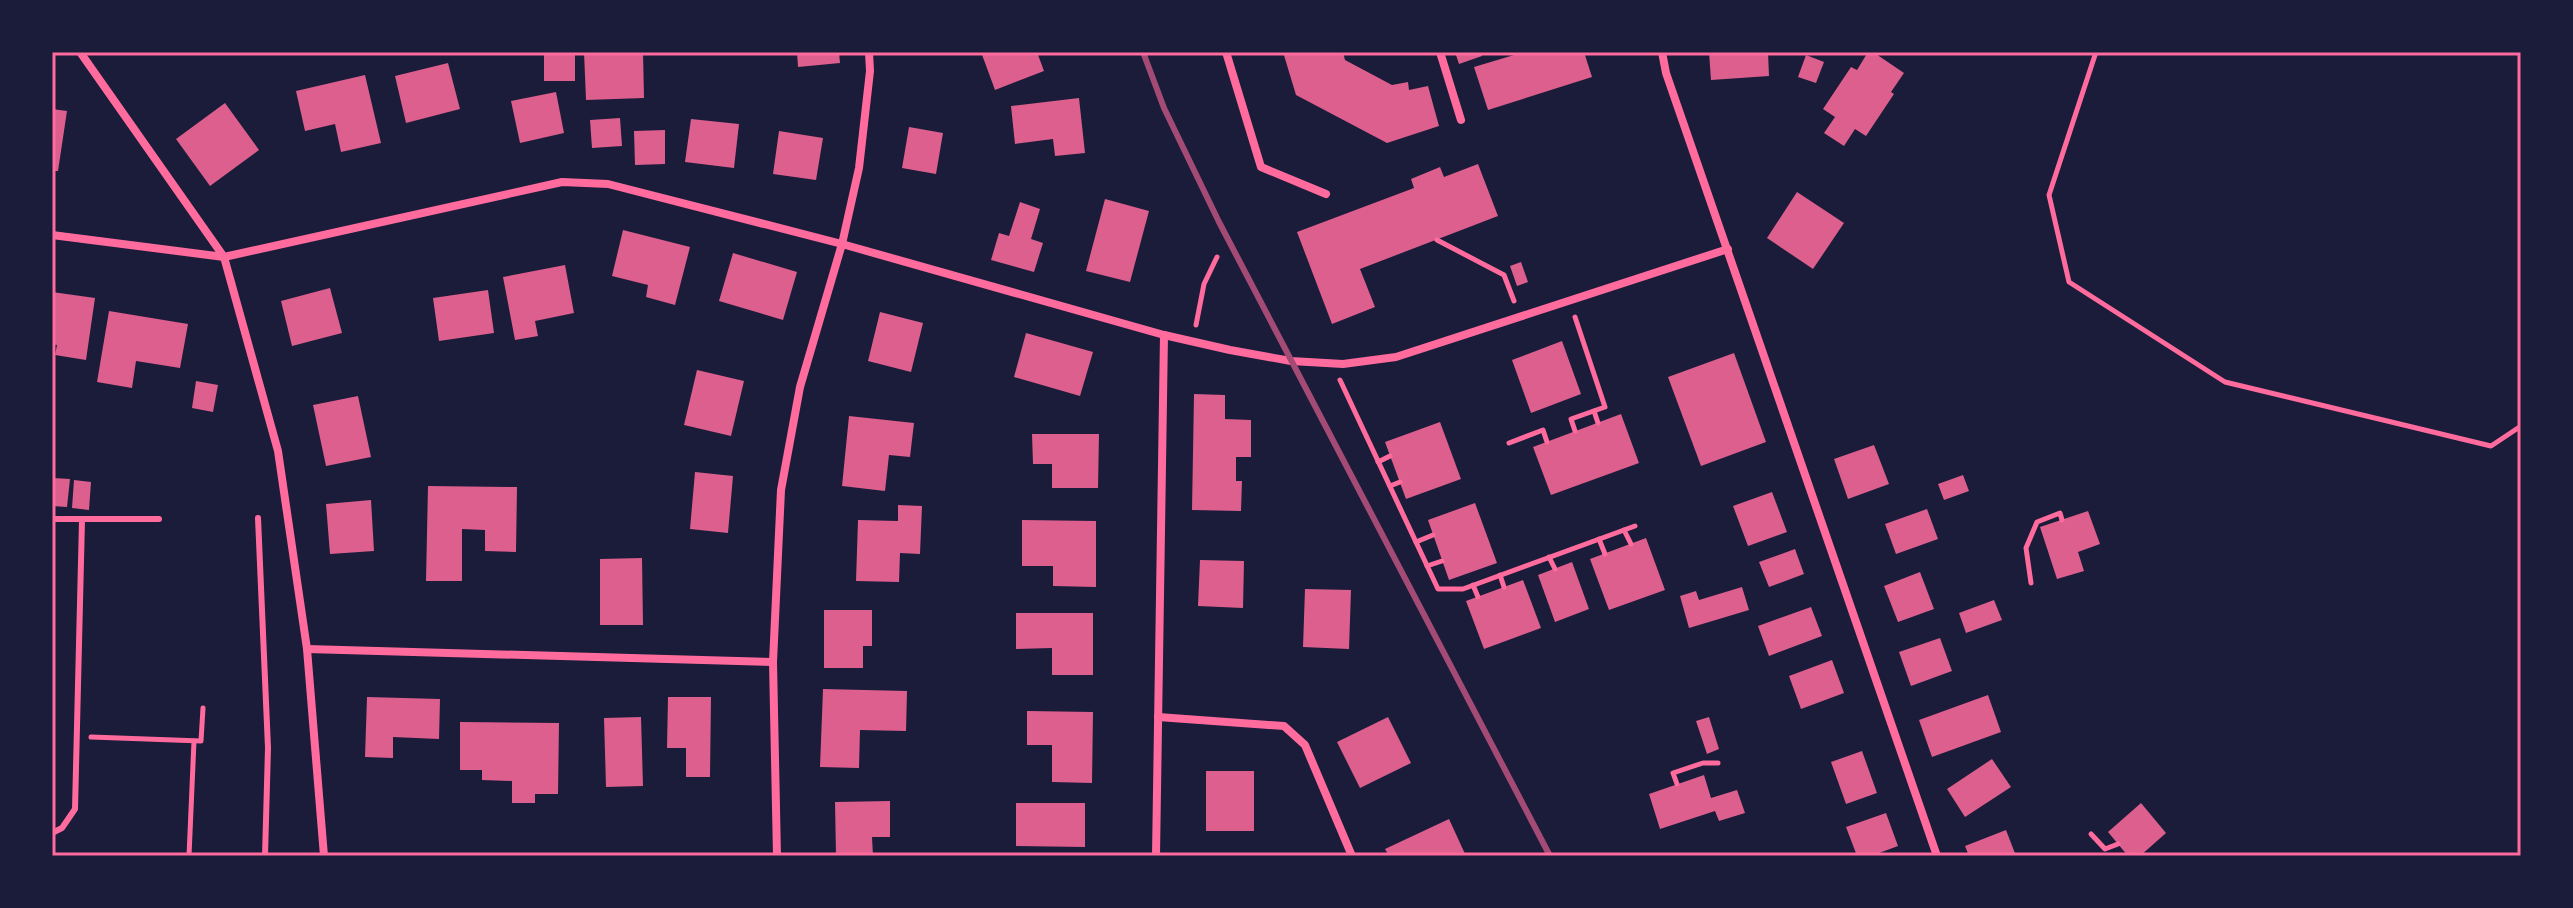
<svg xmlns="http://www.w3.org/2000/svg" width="2573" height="908" font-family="Karla,sans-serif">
<rect width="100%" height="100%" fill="#1b1b3a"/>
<g fill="#dd5f8e">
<rect x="544" y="52" width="31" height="29"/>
<path d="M584,52H643L644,98L586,100Z"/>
<path d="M797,52H839L840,63L798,67Z"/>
<path d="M981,52H1037L1044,71L995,90Z"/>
<path d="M1283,52H1343L1345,60L1392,85L1408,82L1409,90L1428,86L1439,126L1387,143L1296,95Z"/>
<path d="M1455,52H1481L1482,56L1459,64Z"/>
<path d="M1524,52H1584L1592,77L1488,110L1474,67Z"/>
<path d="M1709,52H1768L1769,76L1711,80Z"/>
<path d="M1868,52H1873L1904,73L1891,92L1894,94L1866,136L1855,129L1844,146L1824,133L1835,117L1823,109L1851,67L1857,70Z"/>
<path d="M1806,55L1824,62L1816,83L1798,77Z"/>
<path d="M448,63L460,109L406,123L395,76Z"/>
<path d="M365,75L381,143L341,152L335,124L305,131L296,91Z"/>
<path d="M556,92L564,133L520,143L511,101Z"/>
<path d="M1079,98L1085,153L1055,156L1053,139L1015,144L1011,106Z"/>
<path d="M225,103L259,150L210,186L176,139Z"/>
<path d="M52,109L67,111L58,171H52Z"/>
<path d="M620,118L622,146L592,148L590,120Z"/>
<path d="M691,119L739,124L734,168L685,162Z"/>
<path d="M909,127L943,133L936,174L902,168Z"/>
<path d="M665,130V164L635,165L634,131Z"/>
<path d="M779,131L823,138L816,180L773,174Z"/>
<path d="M1478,164L1498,216L1360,269L1375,307L1332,324L1297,232L1414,188L1411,179L1440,167L1444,177Z"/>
<path d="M1797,192L1844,223L1813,269L1767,238Z"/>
<path d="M1105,199L1149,211L1130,282L1086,271Z"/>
<path d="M1020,202L1040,209L1031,239L1043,243L1034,272L991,260L999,233L1009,236Z"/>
<path d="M623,230L690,247L675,305L646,297L648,285L612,276Z"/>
<path d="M733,253L797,272L783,320L719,301Z"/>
<path d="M1521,262L1528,282L1517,286L1510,266Z"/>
<path d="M565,265L574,313L535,321L538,336L515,340L503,277Z"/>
<path d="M330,288L342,333L292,346L281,301Z"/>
<path d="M488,290L494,333L439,341L433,298Z"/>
<path d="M52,292L95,298L86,360L55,355L57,345L52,344Z"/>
<path d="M109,311L188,324L180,368L136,361L132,388L97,382Z"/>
<path d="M880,312L923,323L911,372L868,361Z"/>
<path d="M1026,333L1093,352L1080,396L1014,377Z"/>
<path d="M1562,341L1581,394L1531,413L1512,360Z"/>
<path d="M1734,353L1766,442L1701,466L1668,377Z"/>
<path d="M697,370L744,381L731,436L684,425Z"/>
<path d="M196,381L218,385L213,412L192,408Z"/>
<path d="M1194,394L1225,395V419L1251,420V457H1236V481H1242L1241,511L1192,510Z"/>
<path d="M358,396L371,457L326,466L313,405Z"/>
<path d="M1621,414L1639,463L1551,495L1533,447Z"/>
<path d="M849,416L914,423L910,457L889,455L885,491L842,486Z"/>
<path d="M1440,422L1461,479L1406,499L1385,442Z"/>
<path d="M1032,434H1099L1098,488H1052V464H1033Z"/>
<path d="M1874,445L1889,484L1848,499L1834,459Z"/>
<path d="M695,472L733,476L728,533L690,529Z"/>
<path d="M1963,475L1969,491L1944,500L1938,484Z"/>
<path d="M53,478L70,479L67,507L52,506Z"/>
<path d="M74,480L91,482L89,510L72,508Z"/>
<path d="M428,486L517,487L516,552L485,551V530L462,529V581H426Z"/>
<path d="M1772,492L1787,532L1748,546L1733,506Z"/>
<path d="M371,500L374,551L330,554L326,504Z"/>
<path d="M1475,503L1497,563L1449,580L1428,520Z"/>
<path d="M898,505L922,506L920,554L900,553L899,582L856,581L858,520L898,521Z"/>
<path d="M1927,509L1938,539L1896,554L1885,524Z"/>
<path d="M2088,511L2100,544L2078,552L2084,571L2057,579L2040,527Z"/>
<path d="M1022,520L1096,521V587L1053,586V566H1022Z"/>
<path d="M1646,538L1665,590L1609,610L1590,559Z"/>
<path d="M1795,549L1804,574L1769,587L1759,562Z"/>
<path d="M642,558L643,625H600V559Z"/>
<path d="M1200,560L1244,561L1243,608L1198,606Z"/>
<path d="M1572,562L1589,609L1555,622L1538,575Z"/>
<path d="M1920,572L1934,609L1898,622L1884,586Z"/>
<path d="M1523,580L1541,628L1484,649L1466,601Z"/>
<path d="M1742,587L1749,610L1689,628L1680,596L1696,591L1699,600Z"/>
<path d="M1305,589L1351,590L1349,649L1303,647Z"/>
<path d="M1994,600L2002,620L1966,633L1959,613Z"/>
<path d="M1811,607L1822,636L1769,656L1758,626Z"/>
<path d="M824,610H872V646H863V668H824Z"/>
<path d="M1016,613H1093V675H1052V648L1016,649Z"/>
<path d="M1940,638L1952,671L1911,686L1899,652Z"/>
<path d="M1832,660L1844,693L1801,709L1789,676Z"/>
<path d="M823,689L907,691L906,731L860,730L859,768L820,767Z"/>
<path d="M1988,695L2001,732L1932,757L1919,720Z"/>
<path d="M367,697L440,699L439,739L393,737V758L365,757Z"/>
<path d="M668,697H711L710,777H686V748H667Z"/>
<path d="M1027,711L1093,712L1092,783L1052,782V745H1027Z"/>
<path d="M641,717L643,786L606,787L604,718Z"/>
<path d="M1388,717L1411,763L1360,788L1337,742Z"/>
<path d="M1709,717L1719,749L1707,754L1696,721Z"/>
<path d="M460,722L559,723L558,794H535V803H512V781L482,780V770H460Z"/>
<path d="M1862,751L1877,793L1846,804L1831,762Z"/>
<path d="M1992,759L2011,787L1965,817L1947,789Z"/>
<rect x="1206" y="771" width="48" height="60"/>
<path d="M1704,775L1711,798L1737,790L1745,813L1719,821L1715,811L1660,829L1649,794Z"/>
<path d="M890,801V837H872L873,856H836L835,802Z"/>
<path d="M1016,803H1085V847L1016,846Z"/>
<path d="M2141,803L2166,833L2140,856H2128L2108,832Z"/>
<path d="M1886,813L1898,846L1871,856H1857L1846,827Z"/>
<path d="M1449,819L1466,856H1389L1385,849Z"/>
<path d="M2006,830L2016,856H1969L1965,846Z"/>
</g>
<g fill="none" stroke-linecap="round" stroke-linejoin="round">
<g stroke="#ff6b9d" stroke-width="5">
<path d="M2096,52L2049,195L2069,282L2225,382L2491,446L2521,426"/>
<path d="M1437,240L1504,275L1514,301"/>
<path d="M1575,317L1605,407L1571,419L1575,431"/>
<path d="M1196,325L1204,284L1217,257"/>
<path d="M1340,380L1438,589H1463L1635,526"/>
<path d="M1594,411L1598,423"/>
<path d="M1509,443L1543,430L1547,442"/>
<path d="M1378,462L1390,456"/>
<path d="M1390,486L1400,482"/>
<path d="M1624,530L1631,544"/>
<path d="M1599,539L1605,554"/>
<path d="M1416,542L1433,535"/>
<path d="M1549,557L1555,569"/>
<path d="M1427,566L1442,561"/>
<path d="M1500,575L1504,587"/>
<path d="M2031,583L2026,548L2037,522L2060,513L2062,520"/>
<path d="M1473,585L1478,597"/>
<path d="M91,737L201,741L203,708"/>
<path d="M1677,784L1673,773L1703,763H1718"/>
<path d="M2091,834L2105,849L2118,844"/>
<path d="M189,856L194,741"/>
</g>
<g stroke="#ff6b9d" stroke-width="6">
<path d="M258,518L268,748L265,856"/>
<path d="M52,519H159"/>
<path d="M52,833L62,828L75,809L82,520"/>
</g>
<g stroke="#ff6b9d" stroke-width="8">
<path d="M80,52L224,257L278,451L307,649L324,856"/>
<path d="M1226,52L1261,167L1326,194"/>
<path d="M1440,52L1461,120"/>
<path d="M1662,52L1666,73L1937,856"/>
<path d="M52,235L224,257L562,182L608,184L842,244L1164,335L1230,350L1291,361L1343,364L1396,357L1728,249"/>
<path d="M307,649L773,662"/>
<path d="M1158,717L1284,726L1305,745L1352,856"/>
<path d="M777,856L773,662L781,490L800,387L842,244L859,168L870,71L869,52"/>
<path d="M1156,856L1164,335"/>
</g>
<path stroke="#a44b75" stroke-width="6" d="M1143,52L1164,108L1219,222L1550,856"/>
</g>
<rect width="2573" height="908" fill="none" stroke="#1b1b3a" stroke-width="108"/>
<rect x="54" y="54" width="2465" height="800" fill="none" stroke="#ff6b9d" stroke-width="3"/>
</svg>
